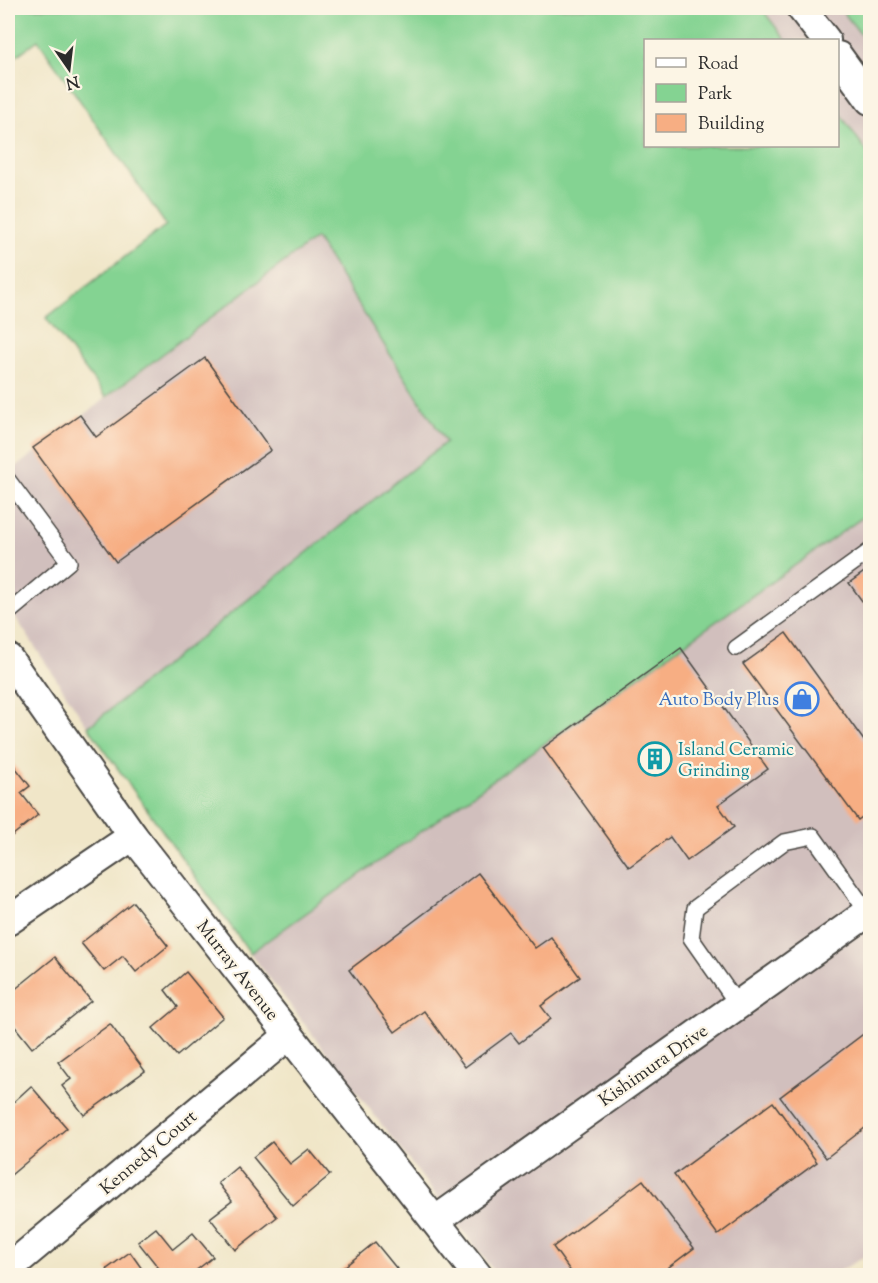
<svg xmlns="http://www.w3.org/2000/svg" width="878" height="1283" font-family="'Sorts Mill Goudy',serif">
<rect width="100%" height="100%" fill="#fcf5e5"/>
<filter id="ink" filterUnits="userSpaceOnUse"><feTurbulence type="fractalNoise" baseFrequency=".0167" numOctaves="2"/><feDisplacementMap in="SourceGraphic" scale="12" xChannelSelector="R" yChannelSelector="G"/><feConvolveMatrix kernelMatrix="1 2 1 2 8 2 1 2 1" color-interpolation-filters="sRGB"/></filter>
<filter id="wash" filterUnits="userSpaceOnUse"><feTurbulence type="fractalNoise" baseFrequency=".008" numOctaves="4" result="noise"/><feDisplacementMap in="SourceGraphic" scale="24" xChannelSelector="R" yChannelSelector="G"/><feGaussianBlur stdDeviation="1.35" result="paint"/><feColorMatrix in="noise" values="0 0 0 0 0 0 0 0 0 0 0 0 0 0 0 0 0 1.4 0 .05"/><feComposite in="paint" operator="in"/></filter>
<g filter="url(#wash)">
<rect width="100%" height="100%" fill="#f0e6c8"/>
<g fill="#d1bfbd">
<path d="M761,8H870V156L838,111V40H786Z"/>
<path d="M316,238L446,442L88,727L8,606V473Z"/>
<path d="M870,512V1253L833,1275H497L250,953Z"/>
</g>
<g fill="#84d392" stroke="#587f5e" stroke-width="1.5">
<path d="M8,8H761L786,40H646V146H838V111L870,156V512L250,953L88,727L446,442L316,238L106,397L46,318L166,225L38,40L8,62Z"/>
<path d="M840,8H870V46Z"/>
</g>
<g id="blocks">
<g fill="#f7ae83">
<path d="M205,358L271,450L116,562L33,448L80,415L96,437Z"/>
<path d="M870,568V612L849,583Z"/>
<path d="M786,633L870,749V811L858,820L743,664Z"/>
<path d="M681,648L768,769L718,805L734,827L687,861L670,837L629,867L543,748Z"/>
<path d="M8,758L30,786L21,793L38,815L8,839Z"/>
<path d="M478,873L535,948L551,937L580,977L541,1006L551,1019L519,1043L511,1033L465,1067L424,1011L395,1032L349,970Z"/>
<path d="M133,902L168,946L136,972L123,956L104,971L81,943Z"/>
<path d="M55,957L91,1001L32,1048L8,1018V995Z"/>
<path d="M186,972L223,1017L177,1056L153,1028L178,1007L165,990Z"/>
<path d="M110,1024L145,1071L84,1115L62,1086L71,1079L58,1062Z"/>
<path d="M870,1029V1124L826,1158L780,1097Z"/>
<path d="M31,1086L67,1128L11,1175L8,1171V1107Z"/>
<path d="M773,1102L817,1162L718,1235L674,1175Z"/>
<path d="M272,1142L290,1164L309,1149L330,1175L293,1206L253,1157Z"/>
<path d="M237,1167L277,1217L235,1250L210,1218L232,1201L218,1183Z"/>
<path d="M643,1180L694,1248L657,1276H574L553,1247Z"/>
<path d="M156,1228L173,1249L193,1233L213,1257L189,1276H165L138,1242Z"/>
<path d="M375,1242L397,1269L389,1276H340L338,1272Z"/>
<path d="M130,1252L147,1276H112L107,1269Z"/>
</g>
</g>
</g>
<g filter="url(#ink)">
<use href="#blocks" fill-opacity="0" stroke="#494743" stroke-width="1.5"/>
<g fill="none" stroke-linecap="round" stroke-linejoin="round">
<defs>
<g id="service">
<path d="M8,480L69,562L8,613"/>
<path d="M736,648L870,551"/>
<path d="M738,1005L691,938L695,908L784,842L813,836L868,913"/>
</g>
<g id="minor">
<path d="M801,8L826,40"/>
<path d="M838,56L870,100"/>
<path d="M8,658L133,836L478,1276"/>
<path d="M8,921L133,836"/>
<path d="M436,1220L870,911"/>
<path d="M8,1269L289,1035"/>
</g>
</defs>
<use href="#service" stroke="#494743" stroke-width="18"/>
<use href="#minor" stroke="#494743" stroke-width="32"/>
<use href="#service" stroke="#fff" stroke-width="15"/>
<use href="#minor" stroke="#fff" stroke-width="28"/>
</g>
</g>
<defs>
<symbol id="shop-ring" viewBox="-11 -11 22 22"><circle r="9.5" fill="#fcf5e5" stroke="#3f7fe0" stroke-width="1.5"/><path d="M-5-2.5h2.3a2.7 3.5 0 0 1 5.4 0H5L5.5 6h-11ZM-1.5-2.5h3a1.5 2.3 0 0 0-3 0Z" fill="#3f7fe0"/></symbol>
<symbol id="building-ring" viewBox="-11 -11 22 22"><circle r="9.5" fill="#fcf5e5" stroke="#0f9aa8" stroke-width="1.5"/><path d="M-4-6H4V6H1V3H-1V6H-4ZM-2.5-4.3h1.7v1.8h-1.7ZM.8-4.3h1.7v1.8H.8ZM-2.5-1h1.7V.8h-1.7ZM.8-1h1.7V.8H.8Z" fill="#0f9aa8"/></symbol>
</defs>
<g fill-rule="evenodd">
<use href="#shop-ring" x="783" y="680" width="38" height="38"/>
<use href="#building-ring" x="636" y="740" width="38" height="38"/>
</g>
<g text-anchor="middle" stroke-width="4.5" stroke-linejoin="round" paint-order="stroke">
<g font-size="18" fill="#366cbe" stroke="#fcf5e5" text-anchor="end">
<text x="779" y="705">Auto Body Plus</text>
</g>
<g font-size="18" fill="#0d838f" stroke="#fcf5e5" text-anchor="start">
<text x="678" y="755">Island Ceramic<tspan x="678" dy="21">Grinding</tspan></text>
</g>
<g font-size="18" fill="#2b2b2b" stroke="#fcf5e5">
<text transform="translate(238 970) rotate(52)" y="6">Murray Avenue</text>
<text transform="translate(653 1065) rotate(-35)" y="6">Kishimura Drive</text>
<text transform="translate(148 1152) rotate(-40)" y="6">Kennedy Court</text>
</g>
</g>
<rect width="878" height="1283" fill="none" stroke="#fcf5e5" stroke-width="30"/>
<rect x="644" y="39" width="195" height="108" fill="#fcf5e5" stroke="#a8a49b" stroke-width="1.5"/>
<rect x="656" y="58" width="30" height="9" fill="#ffffff" stroke="#a8a49b" stroke-width="1.5"/>
<text x="698" y="69" font-size="18" fill="#2b2b2b">Road</text>
<rect x="656" y="84" width="30" height="18" fill="#84d392" stroke="#a8a49b" stroke-width="1.5"/>
<text x="698" y="99" font-size="18" fill="#2b2b2b">Park</text>
<rect x="656" y="114" width="30" height="18" fill="#f7ae83" stroke="#a8a49b" stroke-width="1.5"/>
<text x="698" y="129" font-size="18" fill="#2b2b2b">Building</text>
<g transform="translate(69 69) rotate(166)" stroke="#fcf5e5" stroke-width="4.5" paint-order="stroke">
<path d="M0-4.5L10 22L0 15L-10 22Z" fill="#2b2b2b"/>
<text y="-9" font-size="16" font-weight="bold" text-anchor="middle" fill="#2b2b2b">N</text>
</g>
</svg>
